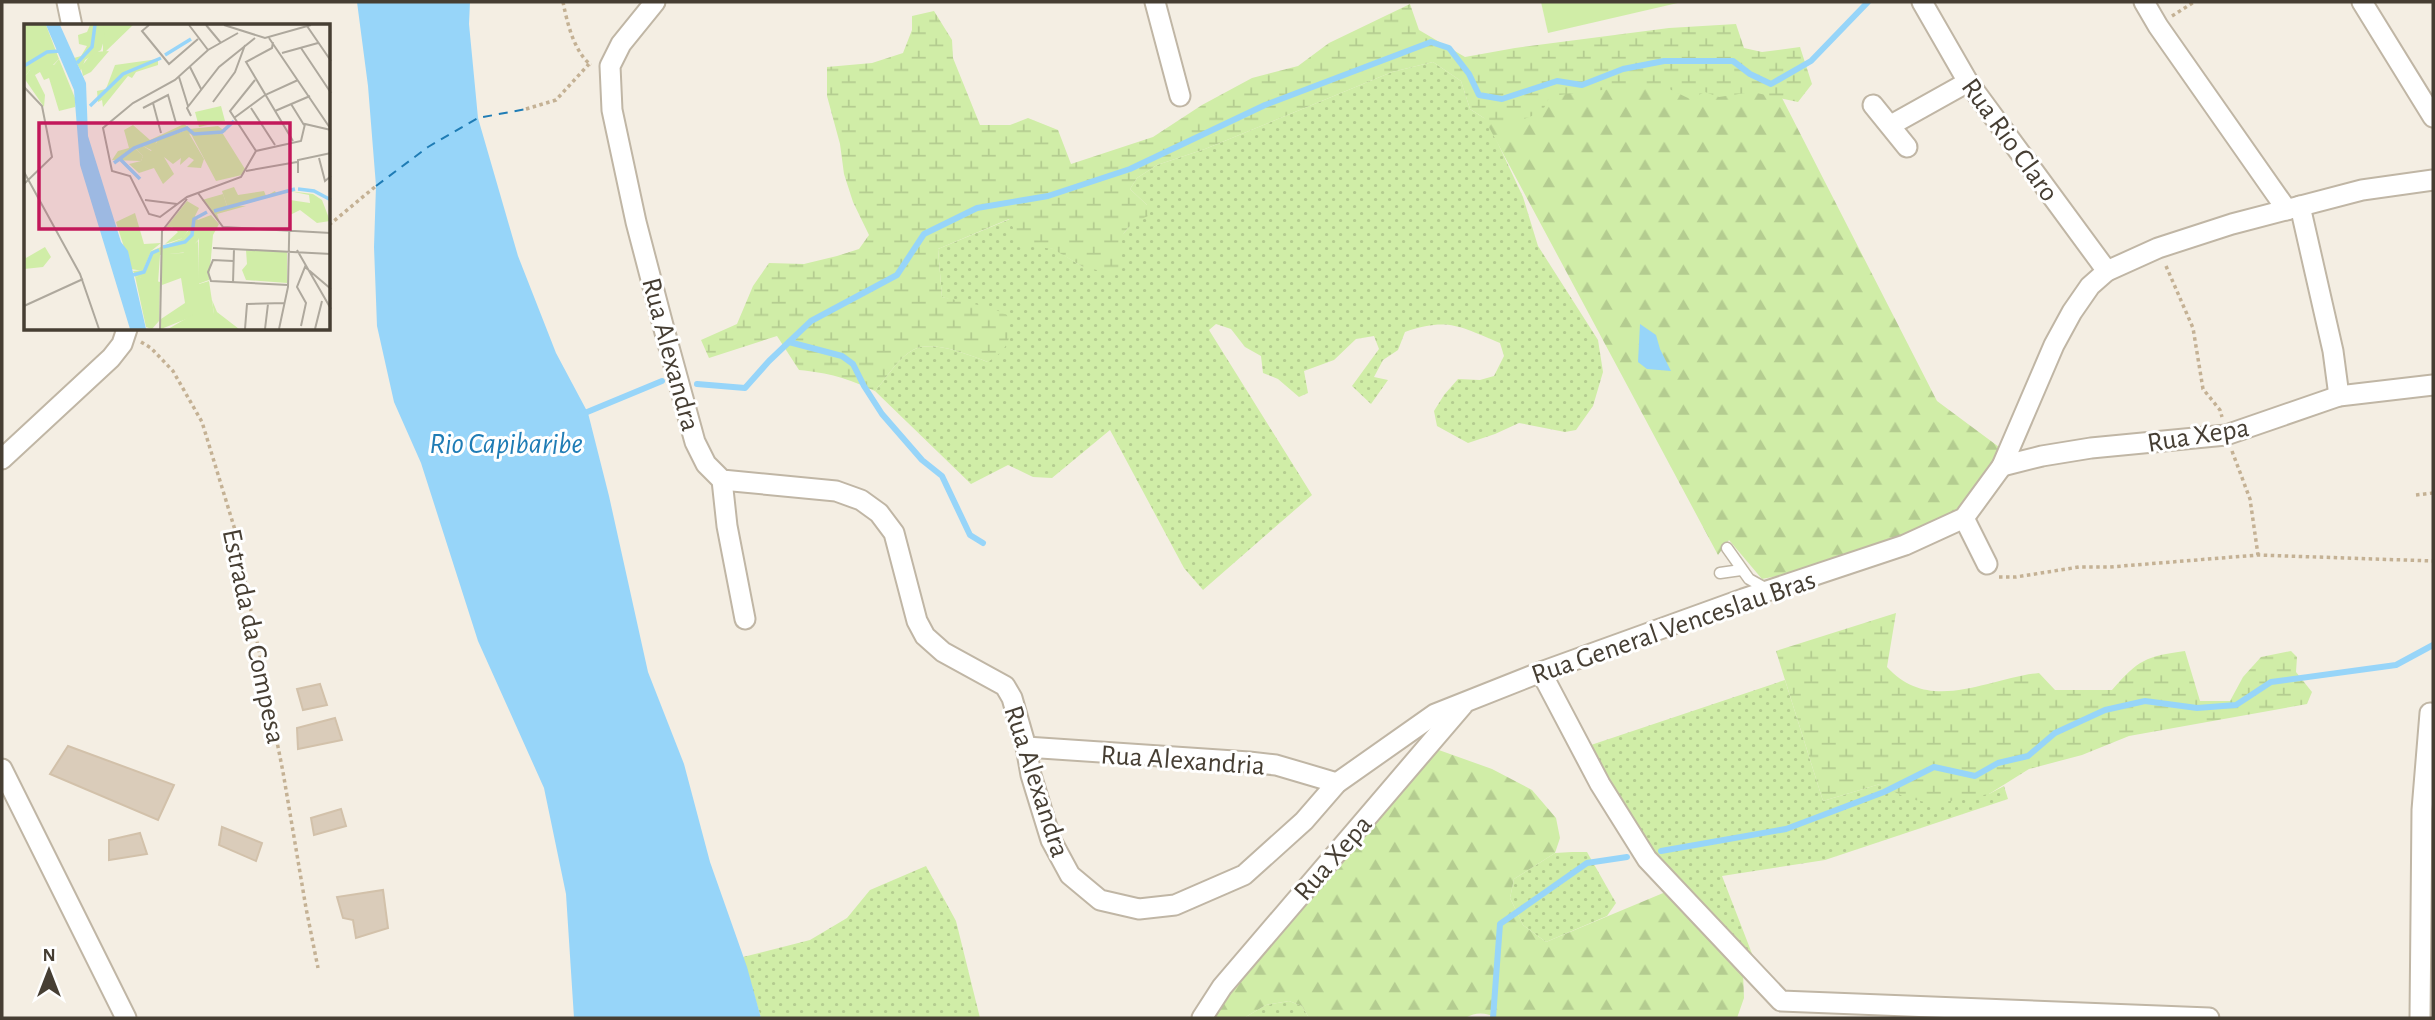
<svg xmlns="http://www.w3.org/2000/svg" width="2435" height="1020" font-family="'Alegreya Sans',sans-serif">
<defs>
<pattern id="grass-dots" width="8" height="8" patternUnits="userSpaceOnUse" patternTransform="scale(1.75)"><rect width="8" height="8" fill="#d0eda7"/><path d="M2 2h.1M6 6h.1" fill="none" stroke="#b4cc90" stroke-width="1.8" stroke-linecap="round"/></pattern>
<pattern id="forest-firs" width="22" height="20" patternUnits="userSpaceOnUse" patternTransform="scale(1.75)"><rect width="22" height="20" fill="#d0eda7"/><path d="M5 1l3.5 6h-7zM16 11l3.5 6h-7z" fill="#b4cc90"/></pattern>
<pattern id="wetland-marsh" width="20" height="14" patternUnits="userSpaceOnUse" patternTransform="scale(1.75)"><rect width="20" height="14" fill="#d0eda7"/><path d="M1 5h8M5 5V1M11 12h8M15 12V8" fill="none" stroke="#b4cc90"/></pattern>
</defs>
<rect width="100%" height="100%" fill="#f4eee3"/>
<g fill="url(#grass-dots)">
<path d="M1433,62L1461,81L1470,109L1487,120L1523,197L1538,246L1598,340L1603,372L1593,406L1576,430L1565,432L1519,423L1495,434L1468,443L1437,426L1434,411L1444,395L1458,379L1480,380L1494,376L1504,356L1500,343C1460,327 1449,317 1405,332L1398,350L1383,360L1374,377L1388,380L1371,404L1352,386L1379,349L1374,336L1356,339L1334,360L1304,371L1308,393L1299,397L1278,379L1263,373L1261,356L1245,347L1231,329L1216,324L1209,330L1312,495L1203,590L1184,568L1110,430L1052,478L1033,477L1008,465L971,484L875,391C886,379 898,358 913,350C932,339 969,355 988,362L959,302L942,297L938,249L1010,219L1041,246L1054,249L1083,267L1119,239L1147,205L1130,189L1137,178L1157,165L1205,149L1392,72Z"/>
<path d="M1785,680L1823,801L1880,784L1989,794L2004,786L2008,799L1825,860L1722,876L1756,964L1675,880L1633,825L1585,747Z"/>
<path d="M1572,852H1587L1616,903L1607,916L1546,942L1523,925L1510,898L1514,879L1555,853Z"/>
<path d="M926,866L956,921L980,1018H761L743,957L810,940L847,918L870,890Z"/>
<path d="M1289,1001L1302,1006L1309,1018H1244L1266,1005Z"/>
</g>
<g fill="url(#forest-firs)">
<path d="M1648,80L1753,83L1782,98L1937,401L1999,447L1987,477L1951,519L1799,572L1762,579L1729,540L1718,555L1476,103Z"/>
<path d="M1436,749L1492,769L1532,790L1556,818L1560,838L1555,853L1514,879L1510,898L1523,925L1546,942L1668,891L1743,973L1744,998L1737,1018H1499C1485,1013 1478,1011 1465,1018H1309L1302,1006L1289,1001L1266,1005L1244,1018H1211L1215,1010Z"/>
</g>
<g fill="url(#wetland-marsh)">
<path d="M1410,4L1419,30L1465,57L1515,48L1669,28L1736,24L1744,48L1762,52L1800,47L1812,84L1798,102L1752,92L1719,97L1705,92L1690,99L1663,86H1637L1550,96L1542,112L1516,122L1487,120L1470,109L1461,81L1433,62L1392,72L1205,149L1157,165L1137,178L1130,189L1147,205L1148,216C1115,230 1119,243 1120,275L1083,267L1053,249L1021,245L1009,219L938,249L942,297L992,308L1007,315C1013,341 1008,348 988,362C969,355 932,339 913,350C898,358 886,379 875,391C847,378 829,373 799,370L777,336L709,358L701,340L737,324L753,286L769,263L804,264L837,256L859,249L869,235L853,202L844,174L840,144L827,96V67L872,63L903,53L912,30V16L934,11L952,40L953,58L980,125H1010L1028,118L1058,130L1071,164L1153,137L1202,105L1252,78L1298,66L1329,43Z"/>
<path d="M1896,613L1887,667C1930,715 1988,678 2039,673L2055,690H2112C2138,660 2146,656 2185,651L2200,701H2230L2243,677L2261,657L2291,651L2297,657L2296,672L2312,692L2307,704L2129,736L2082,755L2029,769L1989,794L1934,804L1906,798L1880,784L1823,801L1776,651Z"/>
</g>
<path fill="#d0eda7" d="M1541,2H1682L1548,33Z"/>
<g fill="#97d5f9">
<path d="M357,2H470L469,24L478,118L518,256L556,353L588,413L609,496L648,672L684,764L710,862L747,967L761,1018H574L566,894L544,788L478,641L421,463L394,402L377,326L374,247L376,186L368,86Z"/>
<path d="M1640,324L1656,335L1660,349L1671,371L1647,369L1638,362Z"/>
</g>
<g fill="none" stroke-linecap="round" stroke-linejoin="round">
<g stroke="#97d5f9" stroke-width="6">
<path d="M789,342L842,356L853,364L864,386L882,414L922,460L942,476L970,535L983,543"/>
<path d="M697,384L745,388L769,361L811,321L897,275L924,234L977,208L1048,196L1130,169L1265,105L1431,42L1449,48L1469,74L1479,95L1502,99L1557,81L1582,85L1623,69L1664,61H1733L1750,74L1771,84L1811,61L1868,2"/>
<path d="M580,415L662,381"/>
<path d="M1661,851L1786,829L1884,792L1934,767L1975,776L1998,763L2028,756L2055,733L2105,710L2145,701L2197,708L2236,705L2271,682L2396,665L2433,645"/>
<path d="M1493,1018L1500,924L1587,863L1627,857"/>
</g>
<path stroke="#1f7cb5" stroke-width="2" stroke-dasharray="9 7" stroke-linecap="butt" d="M376,186L428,147L478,118L526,109"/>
</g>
<g fill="#daccba" stroke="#d2c1aa" stroke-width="2">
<path d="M320,684L327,705L303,710L297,689Z"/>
<path d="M335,718L342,740L298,749L297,728Z"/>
<path d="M68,746L174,785L158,820L50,774Z"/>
<path d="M341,809L346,826L314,835L311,818Z"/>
<path d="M222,827L262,843L256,861L219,845Z"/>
<path d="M140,833L147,854L109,860V840Z"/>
<path d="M383,890L388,928L356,938L353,920L343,918L337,897Z"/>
</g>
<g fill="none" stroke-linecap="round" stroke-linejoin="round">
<defs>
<g id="service">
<path d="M1727,548L1749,579L1767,589"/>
<path d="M1720,573L1741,570"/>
</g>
<g id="minor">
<path d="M67,2L72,26"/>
<path d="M655,2L621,44L610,66L612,110L636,222L664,329L695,442L706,464L722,480L836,491L861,500L879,513L894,533L917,621L925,636L943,652L1005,686L1012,698L1026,747L1031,775L1051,840L1070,875L1100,900L1139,909L1175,905L1244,875L1304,821L1337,783L1435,714L1541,672L1743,599L1905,545L1964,518L2002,466L2054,345L2072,312L2090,286L2107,271L2158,248L2232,224L2362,190L2433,180"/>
<path d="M1155,2L1180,96"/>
<path d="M1922,2L1968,82L2107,271"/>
<path d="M2144,2L2158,26L2287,210"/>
<path d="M2362,2L2433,117"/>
<path d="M1873,105L1907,147"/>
<path d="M1891,125L1968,82"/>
<path d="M2300,206L2333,351L2339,396"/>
<path d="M2,459L111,358L122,344L127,329"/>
<path d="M2002,466L2042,456L2091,448L2226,435L2339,396L2433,385"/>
<path d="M722,480L727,526L745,619"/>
<path d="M1964,518L1987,564"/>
<path d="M1541,672L1600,784L1647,859L1781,1001L2209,1018"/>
<path d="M1026,747L1249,762L1276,765L1337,783"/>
<path d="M2,769L126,1018"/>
<path d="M1202,1018L1222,987L1463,705"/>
<path d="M2420,1018L2422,810L2430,713"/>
</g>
</defs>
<use href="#service" stroke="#c0b6a5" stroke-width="13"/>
<use href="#minor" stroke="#c0b6a5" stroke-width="23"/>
<g stroke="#c4b194" stroke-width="3.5" stroke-dasharray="3.5 3.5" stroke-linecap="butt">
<path d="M563,2C567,22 574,52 591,65"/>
<path d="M2172,16L2194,2"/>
<path d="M526,109L556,100L589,64"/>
<path d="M329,225L376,186"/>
<path d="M2166,266L2193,328L2203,389L2220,410L2222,417"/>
<path d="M141,342L151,348L173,371L202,422L235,530L283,772L306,908L318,968"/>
<path d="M2232,451L2250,499L2258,555"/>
<path d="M2416,495L2433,493"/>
<path d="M1999,577H2016L2079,567H2110L2258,555L2433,561"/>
</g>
<use href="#service" stroke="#fff" stroke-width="10"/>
<use href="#minor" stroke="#fff" stroke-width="19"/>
</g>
<g text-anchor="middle" stroke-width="6" stroke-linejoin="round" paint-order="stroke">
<g font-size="28" fill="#463e33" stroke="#fff">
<text transform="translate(2011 139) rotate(54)" y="10">Rua Rio Claro</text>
<text transform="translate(672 354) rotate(75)" y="10">Rua Alexandra</text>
<text transform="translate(2198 434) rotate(-9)" y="10">Rua Xepa</text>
<text transform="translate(1673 626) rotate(-19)" y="10">Rua General Venceslau Bras</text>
<text transform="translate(255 636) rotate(78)" y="10">Estrada da Compesa</text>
<text transform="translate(1183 759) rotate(4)" y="10">Rua Alexandria</text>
<text transform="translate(1038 781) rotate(72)" y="10">Rua Alexandra</text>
<text transform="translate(1332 857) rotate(-49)" y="10">Rua Xepa</text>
</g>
<g font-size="30" font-style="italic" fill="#1f7cb5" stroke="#fff">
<text x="506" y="453">Rio Capibaribe</text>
</g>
</g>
<g transform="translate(24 24)">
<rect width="306" height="306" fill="#f4eee3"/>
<path d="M85,27L67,48L59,52L57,43L69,28ZM35,35L51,74V83L35,87L25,54L20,56L16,48L11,51L21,71L20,83L0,54L6,46L18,40L30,41ZM163,106L180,135L177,144L163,143L170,136L165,133L156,141L157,134L149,140L140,133L150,150L139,160L130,144L115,149L105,140L117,137L119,132L112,125L119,122L127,127L134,116ZM199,170L203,182H222L193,190L196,199L178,176ZM111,189L120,220L137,219L127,227L119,247L107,245L92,198ZM174,217L175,260L185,257L190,290L170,292L137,305V295L161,279L157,254L138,261V230L159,229ZM111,252L136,258L135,297L128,305L122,303Z" fill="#d0eda7"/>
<path d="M0,1H22L35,35L27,43L17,41L12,50L6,46L0,54ZM79,1H109L79,30ZM185,108L199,110L221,145L218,151L192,157L167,110ZM265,167L289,170L298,176L306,197L293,199L276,186L266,191V176L286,179L285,171ZM163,177L175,184L171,192L174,196L187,191L195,200L189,211L185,256L174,260L175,215L165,205L159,214L141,220L154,208L148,203L140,206ZM21,223L27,233L19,243L0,245V228L2,234ZM222,226L263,227V259L222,256L218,246L223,240ZM188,276L193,288L215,305H144L170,290H190Z" fill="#d0eda7"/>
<path d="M66,1H79L81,13L77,26L61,36L57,47L50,34L57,32L63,22L55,20L54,11L63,8ZM134,35V41L112,48L108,54L104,52L79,83L78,76L74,78L73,67L82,65L91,41ZM160,100L166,105L194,102L202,108L171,112L159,107L132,118L131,128L119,122L112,125L119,132L117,137L88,136L94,127L105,124L100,106L109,101L126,116ZM210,163L214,171L240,167L242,172L251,167L253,171L203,182L198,167ZM167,204L175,215L164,228L136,231L134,259L111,252L109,247L120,246L127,227L157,215Z" fill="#d0eda7"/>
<path d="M197,82L201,97L175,103L171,88Z" fill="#d0eda7"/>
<path d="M22,1H36L62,59L64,112L97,218L104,227L122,305H106L56,141L50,66Z" fill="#97d5f9"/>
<path fill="none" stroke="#97d5f9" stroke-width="3.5" d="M141,31L167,15M53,39L68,23L71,1M0,42L23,28L36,27M66,82L99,50L137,34M96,135L116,155M90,139L110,124L163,104L170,110L198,108L210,97M274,165L290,167L307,176M190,187L271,165M139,223L161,218L168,211L170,195L183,188M109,251L120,248L128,229L135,226"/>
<path fill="none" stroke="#aea89d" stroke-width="2" d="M125,1L118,7L145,40L174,15M165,1L184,26M182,1L197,19M200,1L241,14L287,1M283,2L307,37M214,9L184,26L151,56L109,79L79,104L88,147L106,152L125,190L136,193L163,173L217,153L232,127L277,117L281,100L307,106M245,14L306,104M249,18L248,24L222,38L269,117M277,24L307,69M258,29L294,19M166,43L177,65M155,53L164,82M231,56L206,87L232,127M0,63L18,82L28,133L0,160M189,78L211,48L221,21M129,79L137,109M267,80L280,101M119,84L144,71L152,99M227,84L251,121M251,87L286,72M167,92L163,84L195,43L231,14M210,94L241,71L274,56M295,134L301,157L307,152M222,147L273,138M0,148L56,250L75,305M274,149V136L307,129M174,169L199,203L307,209M121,176L153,180M189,224L307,230M273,226L307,285M209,237L189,236L184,248L187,257L264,261M209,259L210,225M0,282L59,255M277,302L282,279L273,263L281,243L307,265M136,305L138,207L163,175M221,305L223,280L261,279M241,305L244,280M255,305L264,263L266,173M291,305L298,277"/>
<path fill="#c2185b" fill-opacity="0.15" stroke="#c2185b" stroke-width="3.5" d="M15,99H266V205H15Z"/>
<rect width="306" height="306" fill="none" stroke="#463e33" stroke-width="3.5"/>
</g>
<rect width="2435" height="1020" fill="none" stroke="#463e33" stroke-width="7"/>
<g transform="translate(49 971)" stroke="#ffffff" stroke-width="5" paint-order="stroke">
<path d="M0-5L12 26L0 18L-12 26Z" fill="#463e33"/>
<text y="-10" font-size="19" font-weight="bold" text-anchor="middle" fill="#463e33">N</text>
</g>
</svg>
